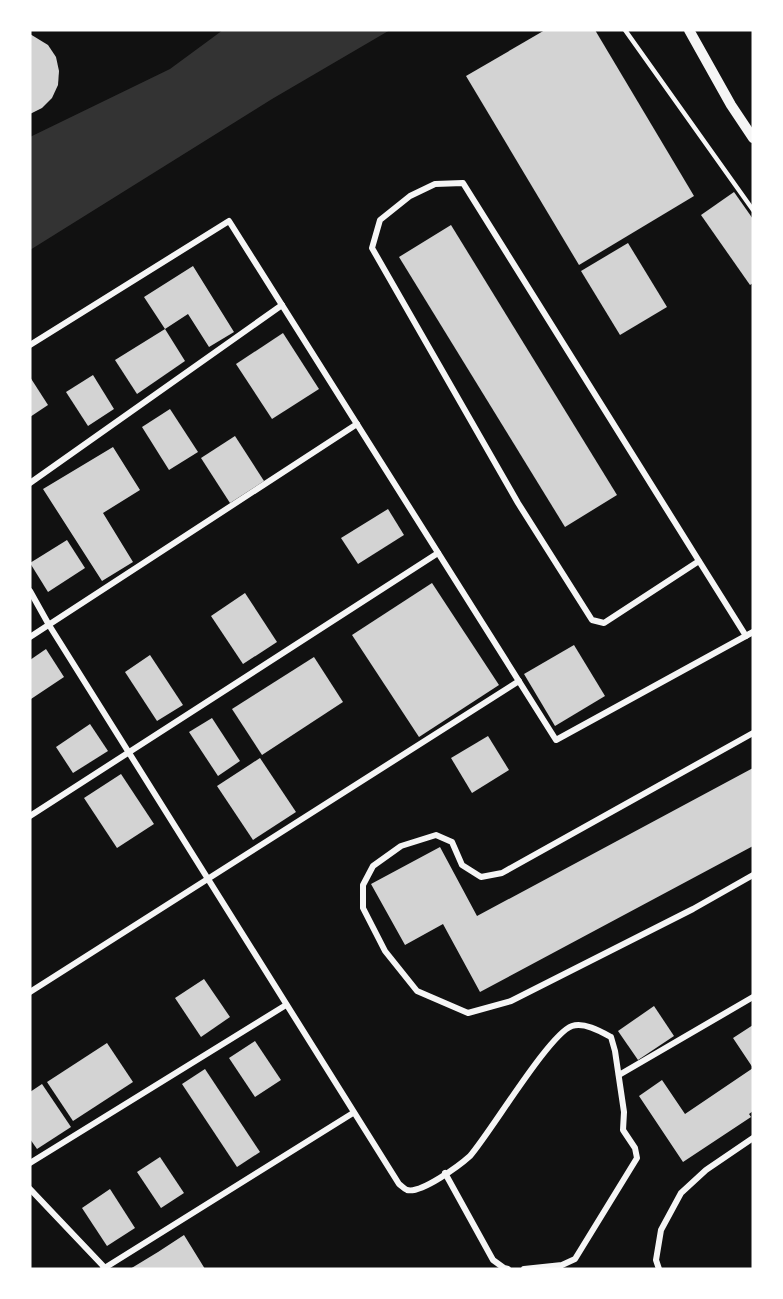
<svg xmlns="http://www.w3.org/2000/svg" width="783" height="1299" font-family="'Source Sans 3',sans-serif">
<rect width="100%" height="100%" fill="#111"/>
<path fill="#333" d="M223,30H390L272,99L30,250V137L170,69Z"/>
<g fill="#d3d3d3">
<path d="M545,30H595L694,196L579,265L466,76Z"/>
<path d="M30,34L48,45L56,57L59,71L58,85L52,98L42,108L30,114Z"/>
<path d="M734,192L753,219V283L750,285L701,215Z"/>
<path d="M451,225L617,495L565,527L399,257Z"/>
<path d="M628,243L667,307L620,335L581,271Z"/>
<path d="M193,266L234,332L209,347L188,314L165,329L144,297Z"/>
<path d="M165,329L185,361L137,394L115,360Z"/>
<path d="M283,333L319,389L272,419L236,364Z"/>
<path d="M93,375L114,409L88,426L66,392Z"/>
<path d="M30,377L48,405L30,417Z"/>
<path d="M170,409L198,452L169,470L142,427Z"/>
<path d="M235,436L264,481L230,503L201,458Z"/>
<path d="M113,447L140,490L103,513L133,562L102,581L43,489Z"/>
<path d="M388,509L404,535L358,564L341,538Z"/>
<path d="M67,540L85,568L48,592L30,563Z"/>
<path d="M432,583L499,685L419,737L352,635Z"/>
<path d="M245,593L277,642L243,664L211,616Z"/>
<path d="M574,645L605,696L555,726L524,674Z"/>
<path d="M46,649L64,677L31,699L30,660Z"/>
<path d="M150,655L183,705L157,721L125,672Z"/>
<path d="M314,657L343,702L262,755L232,709Z"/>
<path d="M212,718L240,761L218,776L189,732Z"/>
<path d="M90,724L108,751L73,773L56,747Z"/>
<path d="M488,736L509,770L472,793L451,758Z"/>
<path d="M260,758L296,812L253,840L217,786Z"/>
<path d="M753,768V846L480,992L443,924L405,945L371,884L440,847L477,916Z"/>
<path d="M121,774L154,824L117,848L84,798Z"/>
<path d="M204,979L230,1017L201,1037L175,998Z"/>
<path d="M654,1006L674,1036L638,1060L618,1031Z"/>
<path d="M753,1025V1111L749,1114L751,1117L683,1162L639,1096L662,1080L685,1114L753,1068L733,1038Z"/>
<path d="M255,1041L281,1080L255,1097L229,1058Z"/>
<path d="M107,1043L133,1082L73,1121L47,1082Z"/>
<path d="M205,1069L260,1152L237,1167L182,1084Z"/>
<path d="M42,1084L71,1127L37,1149L30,1139V1092Z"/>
<path d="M160,1157L184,1193L161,1208L137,1172Z"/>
<path d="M110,1189L135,1228L107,1246L82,1208Z"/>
<path d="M184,1235L205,1269H130L158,1252Z"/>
</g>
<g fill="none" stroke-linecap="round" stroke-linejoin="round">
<path stroke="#f5f5f5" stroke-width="4.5" d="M625,30L753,210"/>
<g stroke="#f5f5f5" stroke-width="6">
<path d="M30,345L229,221L556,740L753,632"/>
<path d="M30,483L282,305"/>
<path d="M699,561L604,623L592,620L518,503L372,248L380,220L410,196L435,184L463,183L699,561L746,636"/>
<path d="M30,591L49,625L399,1184C402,1186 404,1189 407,1190C421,1194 460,1165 470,1156C491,1132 549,1034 572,1026C584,1022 600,1031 611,1037L615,1051L624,1112L623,1130L635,1148L637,1158L575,1259L562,1265L524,1269"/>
<path d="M30,637L357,424"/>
<path d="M753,733L502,873L481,877L462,865L452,842L436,835L401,846L373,866L363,885V908L385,951L417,991L468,1013L511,1001L693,909L753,875"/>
<path d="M30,816L438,553"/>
<path d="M30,992L519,681"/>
<path d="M619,1075L753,997"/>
<path d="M30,1163L286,1005"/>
<path d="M445,1173L493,1260L504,1268L508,1269"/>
<path d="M30,1189L106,1269"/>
<path d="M103,1269L353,1113"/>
<path d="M659,1269L656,1260L661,1230L681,1193L706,1170L753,1138"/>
</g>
<path stroke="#f5f5f5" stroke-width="10" d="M689,30L731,105L753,138"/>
</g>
<rect width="783" height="1299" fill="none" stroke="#ffffff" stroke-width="63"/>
</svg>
